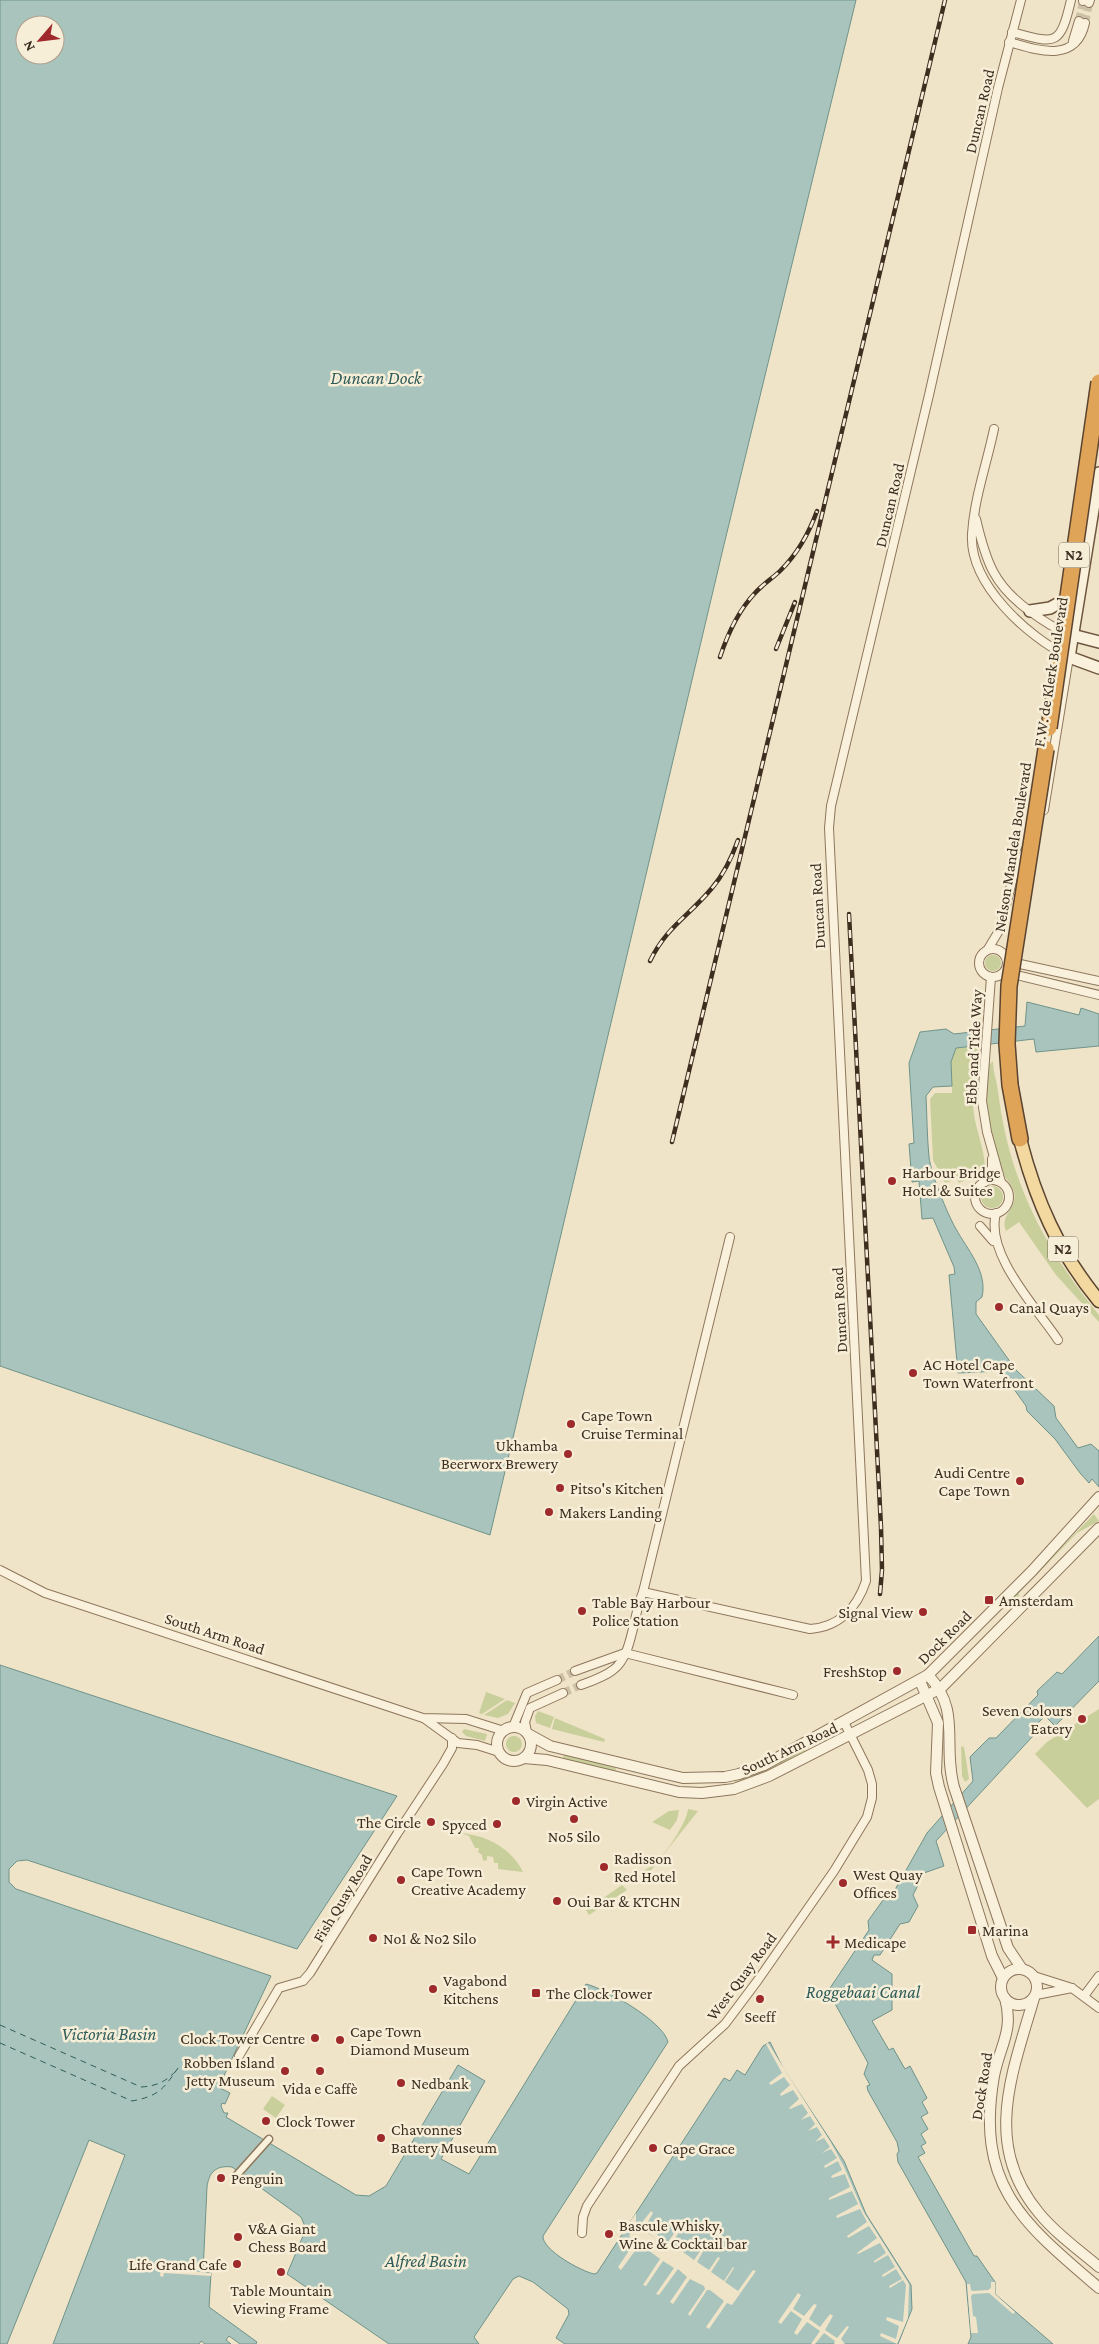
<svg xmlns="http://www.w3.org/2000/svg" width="1099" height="2344" font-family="'Crimson Pro',serif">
<rect width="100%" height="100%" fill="#f0e4c8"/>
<g fill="#c9cf9b">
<circle cx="993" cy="963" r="8"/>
<path d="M979,1045C976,1068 971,1092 974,1115C977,1133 985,1151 985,1169L979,1175L959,1183L957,1179L945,1183L933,1160L930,1099L935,1093H952L951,1062L955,1048Z"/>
<path d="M993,1061C993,1072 997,1081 998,1091C1009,1180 1043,1246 1099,1315V1322L1056,1275L1019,1222L1006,1231C999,1215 1018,1208 1014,1192C1012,1184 1005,1179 1002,1171C989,1137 983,1100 989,1065Z"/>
<circle cx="992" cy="1197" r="11"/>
<path d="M1094,1514L1099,1521L1077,1533L1019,1593V1599L1015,1603L1011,1599Z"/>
<path d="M486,1692L505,1699L482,1714L479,1713Z"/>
<path d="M507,1700L515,1703L508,1714L498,1718L484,1715Z"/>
<path d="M1099,1709V1799L1087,1808L1035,1754L1047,1742Z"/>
<path d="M538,1711L554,1717L550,1728L536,1723L535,1716Z"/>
<path d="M555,1718L605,1739L604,1742L552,1729Z"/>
<path d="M464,1729L487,1734L485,1741L466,1736L462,1732Z"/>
<circle cx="514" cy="1744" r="8"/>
<path d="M961,1746L964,1747L969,1779L965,1782L962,1776Z"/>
<path d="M805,1748L806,1752L761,1775L736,1783L733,1781L767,1769Z"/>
<path d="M564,1754L616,1768L615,1772L563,1758Z"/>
<path d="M688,1809L698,1811L645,1878L640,1881L642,1872C645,1870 648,1868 652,1866C663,1858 687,1823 688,1809Z"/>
<path d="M679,1810L677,1820L670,1830L652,1822L669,1811Z"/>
<path d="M461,1833C488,1836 511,1848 523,1872L498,1869V1863H494L493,1857L487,1856V1860L483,1861L482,1855L478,1852L479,1848H475L469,1836Z"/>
<path d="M622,1885L627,1890L589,1915L586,1910Z"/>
<path d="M272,2096L285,2105L276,2118L263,2109Z"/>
</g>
<g fill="#a9c4bc" stroke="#6f938a" fill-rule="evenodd">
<path d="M0,0H856L722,553L490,1535L0,1366ZM25,25H55V55H25Z"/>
<path d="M1027,1002L1079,1015L1081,1008L1099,1014V1046L1036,1052L1034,1039L956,1048L951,1062L952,1086L933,1087L926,1096C927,1116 927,1137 929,1157C931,1174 947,1213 956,1229C967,1249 988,1272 982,1297L976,1302V1314L1016,1370L1054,1406L1056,1418L1078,1448L1091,1444L1099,1451V1487L1092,1479L1089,1483L1080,1473L1055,1439L1027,1411L1026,1406L1001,1371L958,1373L949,1275L955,1274L954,1267L933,1218L922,1219L919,1181L912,1182L909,1144L914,1143L909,1063L920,1032L946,1029L954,1034L1025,1026Z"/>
<path d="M1099,1636V1681L1055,1726L1045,1716L1033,1728V1736L936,1841L944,1866L924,1873L913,1895L918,1906L909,1922L900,1924L880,1955H874L872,1960L892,1974V2010L872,2021L889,2050L893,2048L905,2069L910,2066L927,2098L922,2102L928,2113L921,2117L928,2129L921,2134L926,2143L921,2146L925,2153L918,2157L974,2256H977L995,2282V2294L1053,2344H968L971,2337L966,2282L898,2162L897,2154L899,2151L897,2142L868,2091L867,2086L870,2085L864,2074L868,2063L828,1991L869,1930L868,1921L886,1896L892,1895L927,1833L973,1781L970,1757L989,1738H996L1038,1695L1037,1691L1057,1672L1062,1674Z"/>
<path d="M0,1665L397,1796L297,1949L27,1860L17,1861L9,1869V1882L16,1889L271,1976L220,2084V2088L230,2093L225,2104L222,2103L221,2106L224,2113H228L226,2117L356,2195L369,2196L386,2186L458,2065L485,2081L441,2159L469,2174L586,1984C606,1989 663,2021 668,2042L543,2236C542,2250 581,2271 594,2274L597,2273L724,2078L730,2081L737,2070L745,2075L763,2046L770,2042L783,2068L844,2161L866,2214L911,2285L912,2309L898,2344H565L556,2338L569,2314L568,2309L533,2282L519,2276L513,2279L474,2337L479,2344H389L287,2274L306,2229L301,2217L232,2167C216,2165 209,2172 207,2187L203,2272L211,2273L209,2307L257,2342L256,2344H240L229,2336L226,2340L231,2344H205L201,2341L199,2344H53L125,2155L89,2140L7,2344H0Z"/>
</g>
<g fill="#f0e4c8">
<path d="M768,2043L830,2141L844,2167L863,2211L909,2284L908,2318L897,2344L880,2336L881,2333L896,2339L899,2326L886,2320L887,2317L903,2322L906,2285L903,2280L890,2288L889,2286L902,2279L896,2269L883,2277L882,2275L895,2267L888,2255L874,2263V2261L886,2253L880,2243L858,2254L857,2253L877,2238L869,2226L848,2238L847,2236L867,2222L860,2209L837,2218L836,2216L858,2204L852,2191L829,2200V2198L850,2187L845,2174L832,2178L831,2176L842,2170L838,2161L825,2168L824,2166L837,2158L831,2149L822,2153L830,2147L824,2138L815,2142L822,2135L817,2127L808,2131L815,2124L810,2116L801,2120L808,2113L802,2104L790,2109L789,2108L799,2099L793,2090L781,2096L780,2094L790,2085L784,2077L771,2085L769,2083L782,2073L766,2044Z"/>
<path d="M651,2211L653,2213L645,2227L655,2233L664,2221L665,2222L657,2235L668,2242L677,2229L680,2231L671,2244L681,2251L690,2238L691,2240L683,2252L694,2260L703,2247L705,2248L697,2262L709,2270L718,2257L720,2258L711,2272L724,2281L733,2267L734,2268L725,2282L738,2291L753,2270L756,2271L732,2305L727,2303L709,2329L706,2327L724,2301L710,2290H707L690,2316L688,2314L705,2289L704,2286L690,2279L673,2304L670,2302L687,2277L678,2269L659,2295L656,2294L674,2268L663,2261L646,2286L643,2285L660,2259L640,2244L621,2270L618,2267L635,2242L629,2236L632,2231L621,2235L636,2213V2225L658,2240L639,2226Z"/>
<path d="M161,2265H164V2269L211,2273V2276L164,2273L163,2277L160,2276Z"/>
<path d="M991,2282H995V2294L1015,2312L1013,2314L989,2293L973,2294L971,2296L973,2316L976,2317L978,2333H971L967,2284H970L971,2290L973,2291L988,2290L991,2288Z"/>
<path d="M798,2293L801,2295L793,2309L804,2316L814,2304L817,2305L809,2319L820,2327L830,2314L833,2316L825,2330L837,2338L847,2326L849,2327L841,2339L845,2344H834L835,2341L824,2333L815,2344H811L820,2331L807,2322L797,2335L794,2333L802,2319L791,2311L781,2324L778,2322Z"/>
</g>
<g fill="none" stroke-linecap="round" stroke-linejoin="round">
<g stroke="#2f5d5a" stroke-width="1" stroke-dasharray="6 5" stroke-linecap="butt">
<path d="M0,2025L141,2087C157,2086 165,2082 176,2071"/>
<path d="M0,2043L132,2101C158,2096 163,2090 178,2068"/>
</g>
<g stroke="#ccc0a6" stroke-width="8" stroke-dasharray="8 4" stroke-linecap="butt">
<path d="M1079,21L1083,1"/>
<path d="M1085,23L1089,3"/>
<path d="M557,1680L575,1671"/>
<path d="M563,1693L581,1685"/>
</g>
<defs>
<path id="pedestrian" d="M235,2177L269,2139"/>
<g id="minor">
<path d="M1083,1V0"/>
<path d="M1089,3L1090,0"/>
<path d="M1012,32C1056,44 1060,47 1071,0"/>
<path d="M1073,41L1079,21"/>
<path d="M1009,42C1037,50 1076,64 1085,23"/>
<path d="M994,429C987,463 974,499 972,534C969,584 1028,637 1069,657L1044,810"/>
<path d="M976,519C986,562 994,586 1031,612C1042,620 1052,627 1064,632"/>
<circle cx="993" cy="963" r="14"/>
<path d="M988,949L1000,929L1013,877L1026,849"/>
<path d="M1004,954L1020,964L1099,981"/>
<path d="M1008,973L1099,995"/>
<path d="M991,977L982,1101L987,1132L1001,1182"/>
<circle cx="992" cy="1197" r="17"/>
<path d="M985,1182L992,1167V1159"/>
<path d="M996,1213C985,1254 1036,1307 1058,1340"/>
<path d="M980,1226L993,1241"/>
<path d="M0,1570L45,1593L423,1718L466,1719L504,1731"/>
<path d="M643,1592L810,1629C839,1627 857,1608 866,1581L829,828L831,806L929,395L998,88L1021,0"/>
<path d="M625,1653L793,1695"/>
<path d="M575,1671L625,1653"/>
<path d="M581,1685C592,1681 604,1677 613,1670C633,1656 633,1614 643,1592L730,1237"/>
<path d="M425,1719L458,1743L477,1745L499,1752"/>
<path d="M513,1727L527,1693L557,1680"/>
<path d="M527,1732L525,1722L530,1708L563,1693"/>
<path d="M1034,1976L1072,1988L1099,2008"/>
<path d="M1036,1995L1072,1988"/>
<path d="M1084,1996L1099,1976"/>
<path d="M239,2056L279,1988L303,1981L310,1973L397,1834L443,1764L452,1748V1738"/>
<path d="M582,2233L583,2217L587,2206L679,2066L725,2024L758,1980L834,1871L867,1817L872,1798V1784L868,1770L844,1722"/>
</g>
<g id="tertiary">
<path d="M928,1675C962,1711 942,1744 954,1787L1008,1948L1022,1969"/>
<path d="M920,1681L938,1723L936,1773L939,1787L992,1956L1003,1978"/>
<circle cx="514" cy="1744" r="17"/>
<path d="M528,1734L550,1746L683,1778L725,1777L739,1774L764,1765L928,1675L1032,1571L1099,1497"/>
<path d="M524,1758L547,1760L679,1792L702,1793L734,1789L769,1776L941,1688L1099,1528"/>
<circle cx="1019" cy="1987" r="18"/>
<path d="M1005,1998C1014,2031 1000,2045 994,2076C975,2186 1023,2223 1099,2288"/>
<path d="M1034,1998C1012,2074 982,2145 1039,2213C1056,2234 1079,2250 1099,2267"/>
</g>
<g id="secondary">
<path d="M1099,473L1069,657L1099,668"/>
<path d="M1030,611L1050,608L1072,596"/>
<path d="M1072,635L1099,642"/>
</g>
<path id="primary" d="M1020,1139C1036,1201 1058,1251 1099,1301"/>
<path id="motorway" d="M1010,1085L1020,1139"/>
</defs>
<use href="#pedestrian" stroke="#8d765c" stroke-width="9"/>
<use href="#minor" stroke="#8d765c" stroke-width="10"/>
<use href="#tertiary" stroke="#8d765c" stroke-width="12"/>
<use href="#secondary" stroke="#6f573f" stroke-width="14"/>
<use href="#primary" stroke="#5b4430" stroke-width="15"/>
<use href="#motorway" stroke="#5b4430" stroke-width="18"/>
<use href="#pedestrian" stroke="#faf1dc" stroke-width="6"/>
<use href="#minor" stroke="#faf1dc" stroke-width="8"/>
<use href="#tertiary" stroke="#faf1dc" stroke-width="10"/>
<use href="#secondary" stroke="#faf1dc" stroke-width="11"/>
<use href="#primary" stroke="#f3d9a0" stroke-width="12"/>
<use href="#motorway" stroke="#e0a458" stroke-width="15"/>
<defs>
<g id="rail">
<path d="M776,649L795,602"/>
<path d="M720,657C728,633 738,611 755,593C763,584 773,578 781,570C798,553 809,533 817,511"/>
<path d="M849,914L881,1527L882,1570L880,1594"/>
<path d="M650,961C667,926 689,916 712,888C724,874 732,857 738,840"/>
<path d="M672,1142L945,0"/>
</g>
</defs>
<use href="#rail" stroke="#3d2e20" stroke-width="4.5"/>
<use href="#rail" stroke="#f7eed8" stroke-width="2.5" stroke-dasharray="8" stroke-linecap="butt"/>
<defs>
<g id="motorway-bridge">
<path d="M1049,728L1099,382"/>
<path d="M1010,1085L1007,1044L1009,986L1046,749"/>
</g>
</defs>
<use href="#motorway-bridge" stroke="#5b4430" stroke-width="18" stroke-linecap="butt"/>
<use href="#motorway-bridge" stroke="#e0a458" stroke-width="15"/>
</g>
<g fill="#9e2a2b" stroke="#f7eed8" stroke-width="2">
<circle cx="892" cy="1181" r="5"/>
<circle cx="999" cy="1307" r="5"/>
<circle cx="913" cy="1373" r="5"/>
<circle cx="571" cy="1424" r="5"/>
<circle cx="568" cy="1454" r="5"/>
<circle cx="1020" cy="1481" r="5"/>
<circle cx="560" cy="1488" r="5"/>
<circle cx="549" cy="1512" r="5"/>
<rect x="984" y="1595" width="10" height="10" rx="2.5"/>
<circle cx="582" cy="1611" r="5"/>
<circle cx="923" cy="1612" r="5"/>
<circle cx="897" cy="1671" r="5"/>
<circle cx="1082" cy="1719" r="5"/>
<circle cx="516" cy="1801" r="5"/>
<circle cx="574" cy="1819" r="5"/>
<circle cx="431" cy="1822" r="5"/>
<circle cx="497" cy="1824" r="5"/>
<circle cx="604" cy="1867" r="5"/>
<circle cx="401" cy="1880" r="5"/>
<circle cx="843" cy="1883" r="5"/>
<circle cx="557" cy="1901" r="5"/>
<rect x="967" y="1925" width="10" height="10" rx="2.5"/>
<circle cx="373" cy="1938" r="5"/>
<path d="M830.5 1934.5h5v5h5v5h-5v5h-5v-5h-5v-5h5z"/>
<circle cx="433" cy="1989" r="5"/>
<rect x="531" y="1988" width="10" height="10" rx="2.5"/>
<circle cx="760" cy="1999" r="5"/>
<circle cx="315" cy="2038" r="5"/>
<circle cx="340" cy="2040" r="5"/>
<circle cx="285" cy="2071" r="5"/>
<circle cx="320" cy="2071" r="5"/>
<circle cx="401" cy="2083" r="5"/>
<circle cx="266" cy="2121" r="5"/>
<circle cx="381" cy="2138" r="5"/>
<circle cx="653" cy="2148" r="5"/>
<circle cx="221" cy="2178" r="5"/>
<circle cx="609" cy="2234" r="5"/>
<circle cx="238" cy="2237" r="5"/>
<circle cx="237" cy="2264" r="5"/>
<circle cx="281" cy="2272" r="5"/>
</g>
<g text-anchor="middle" stroke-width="5" stroke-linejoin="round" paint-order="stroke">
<g fill="#f7eed8" stroke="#756857" stroke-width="1">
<rect x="1059" y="542.5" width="30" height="25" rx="4"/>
<rect x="1048" y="1236.5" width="30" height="25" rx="4"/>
</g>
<g font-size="15" font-weight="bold" fill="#3d2e20">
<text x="1074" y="560">N2</text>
<text x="1063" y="1254">N2</text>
</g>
<g font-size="16" fill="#3d2e20" stroke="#f7eed8">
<text transform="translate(979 111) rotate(-77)" y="6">Duncan Road</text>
<text transform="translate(889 505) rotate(-77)" y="6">Duncan Road</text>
<text transform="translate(1050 672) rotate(-81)" y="6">F.W. de Klerk Boulevard</text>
<text transform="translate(1012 847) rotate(-81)" y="6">Nelson Mandela Boulevard</text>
<text transform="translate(817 906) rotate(-93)" y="6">Duncan Road</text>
<text transform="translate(973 1047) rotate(-87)" y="6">Ebb and Tide Way</text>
<text transform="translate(839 1310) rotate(-93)" y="6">Duncan Road</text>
<text transform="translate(215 1633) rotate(18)" y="6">South Arm Road</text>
<text transform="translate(944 1637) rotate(-45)" y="6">Dock Road</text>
<text transform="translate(789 1748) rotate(-25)" y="6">South Arm Road</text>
<text transform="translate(342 1898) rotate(-59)" y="6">Fish Quay Road</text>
<text transform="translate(741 1976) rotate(-53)" y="6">West Quay Road</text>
<text transform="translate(981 2086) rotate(-81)" y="6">Dock Road</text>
</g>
<g font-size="16" fill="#3d2e20" stroke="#f7eed8" text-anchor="start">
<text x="902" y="1178">Harbour Bridge<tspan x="902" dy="18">Hotel &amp; Suites</tspan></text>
<text x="1009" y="1313">Canal Quays</text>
<text x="923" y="1370">AC Hotel Cape<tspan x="923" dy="18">Town Waterfront</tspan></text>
<text x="581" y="1421">Cape Town<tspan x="581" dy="18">Cruise Terminal</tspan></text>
<text x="558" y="1451" text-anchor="end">Ukhamba<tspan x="558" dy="18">Beerworx Brewery</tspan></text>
<text x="1010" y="1478" text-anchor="end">Audi Centre<tspan x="1010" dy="18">Cape Town</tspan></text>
<text x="570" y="1494">Pitso's Kitchen</text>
<text x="559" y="1518">Makers Landing</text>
<text x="999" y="1606">Amsterdam</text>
<text x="592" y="1608">Table Bay Harbour<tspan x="592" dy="18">Police Station</tspan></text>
<text x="913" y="1618" text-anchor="end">Signal View</text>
<text x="887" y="1677" text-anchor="end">FreshStop</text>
<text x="1072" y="1716" text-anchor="end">Seven Colours<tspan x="1072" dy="18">Eatery</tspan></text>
<text x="526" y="1807">Virgin Active</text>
<text x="421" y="1828" text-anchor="end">The Circle</text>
<text x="487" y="1830" text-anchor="end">Spyced</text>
<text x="574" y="1842" text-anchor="middle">No5 Silo</text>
<text x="614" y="1864">Radisson<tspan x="614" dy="18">Red Hotel</tspan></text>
<text x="411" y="1877">Cape Town<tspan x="411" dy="18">Creative Academy</tspan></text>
<text x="853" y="1880">West Quay<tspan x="853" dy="18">Offices</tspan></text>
<text x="567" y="1907">Oui Bar &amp; KTCHN</text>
<text x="982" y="1936">Marina</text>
<text x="383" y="1944">No1 &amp; No2 Silo</text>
<text x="844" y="1948">Medicape</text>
<text x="443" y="1986">Vagabond<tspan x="443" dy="18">Kitchens</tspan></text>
<text x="546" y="1999">The Clock Tower</text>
<text x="760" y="2022" text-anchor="middle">Seeff</text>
<text x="350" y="2037">Cape Town<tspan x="350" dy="18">Diamond Museum</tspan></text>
<text x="305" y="2044" text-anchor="end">Clock Tower Centre</text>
<text x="275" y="2068" text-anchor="end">Robben Island<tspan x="275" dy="18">Jetty Museum</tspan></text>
<text x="411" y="2089">Nedbank</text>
<text x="320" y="2094" text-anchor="middle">Vida e Caffè</text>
<text x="276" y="2127">Clock Tower</text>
<text x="391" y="2135">Chavonnes<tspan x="391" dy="18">Battery Museum</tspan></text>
<text x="663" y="2154">Cape Grace</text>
<text x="231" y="2184">Penguin</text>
<text x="619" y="2231">Bascule Whisky,<tspan x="619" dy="18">Wine &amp; Cocktail bar</tspan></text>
<text x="248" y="2234">V&amp;A Giant<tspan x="248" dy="18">Chess Board</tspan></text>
<text x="227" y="2270" text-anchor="end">Life Grand Cafe</text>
<text x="281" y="2296" text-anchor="middle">Table Mountain<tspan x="281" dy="18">Viewing Frame</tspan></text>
</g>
<g font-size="18" font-style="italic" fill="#2f5d5a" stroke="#f7eed8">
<text x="376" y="384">Duncan Dock</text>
<text x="863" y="1998">Roggebaai Canal</text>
<text x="109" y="2040">Victoria Basin</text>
<text x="426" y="2267">Alfred Basin</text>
</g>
</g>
<g transform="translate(40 40) rotate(242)"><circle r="24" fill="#f7eed8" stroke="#ada18e"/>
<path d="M0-4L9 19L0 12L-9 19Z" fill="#9e2a2b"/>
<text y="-8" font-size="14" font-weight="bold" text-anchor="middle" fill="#3d2e20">N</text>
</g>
</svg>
